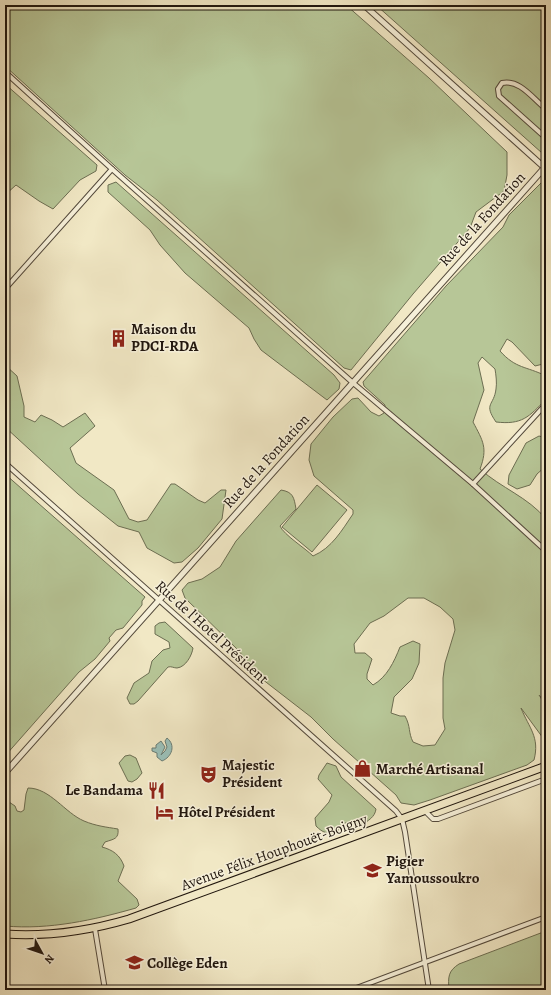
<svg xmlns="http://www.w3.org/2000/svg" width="551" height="995" font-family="Alegreya,serif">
<rect width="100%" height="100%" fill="#f1e8c5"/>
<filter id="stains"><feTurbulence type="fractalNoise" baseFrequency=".005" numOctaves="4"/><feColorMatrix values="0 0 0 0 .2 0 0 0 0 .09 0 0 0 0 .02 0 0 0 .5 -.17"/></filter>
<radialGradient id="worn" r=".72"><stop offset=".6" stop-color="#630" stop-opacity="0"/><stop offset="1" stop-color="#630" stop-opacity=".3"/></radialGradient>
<g fill="#b7c697" stroke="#6c6e52" fill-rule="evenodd">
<path d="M5,5H346L429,78L507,152V175L504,191L476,212L470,228L413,294L351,370L344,368L157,200L125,175L5,66Z"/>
<path d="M376,5H546V153H542Z"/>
<path d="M5,84L97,165L96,171L80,180L53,209L39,201L16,185L5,195Z"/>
<path d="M116,182L334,375L340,383L339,389L327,400L261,350L254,339L249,328L185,273L160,245L150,230L108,192V185Z"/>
<path d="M541,183L546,185V361L543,364L535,366L512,342L507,339L500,351C516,369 526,366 546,376V399C529,417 522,425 496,422C483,403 494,406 496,389C497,383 496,375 495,369L482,357L478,363L484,390L473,422C483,441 488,448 480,469C501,488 528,497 546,519V702L539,695L546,706V735L543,738L521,708C529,728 540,737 534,760L527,765L430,800L414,805L401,803L396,795L333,739L311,717L262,679L238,650L185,598L182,590L188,583L202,579L220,567L236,541L281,490C293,492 294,497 296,509L280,526C284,535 305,548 313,556C332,548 342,530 353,514V510L314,476L309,460L311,444L333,417L352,399L358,398L371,412L379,416L384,413L385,405L364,386L363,382L446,286L503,227L509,215ZM408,598H424L440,607L453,619L455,630L445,663L443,678V718L445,729L435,745L423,746L413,742C408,732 411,727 405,716H400L391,713L394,697L412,679L419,663L420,644L413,641L400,647C394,662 387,677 373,685L367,679V674L372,659L365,653H355L354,644L370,623L384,616Z"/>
<path d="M5,365L17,376L24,406V417L35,422L41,415L52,420L63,427L85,413L95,426L70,448L76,463L114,490L129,519L138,522L147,520L171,484H175L198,500L205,503L221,490H226L222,519L198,548L182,562L174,563L147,548L139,532L118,526L78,494L5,427Z"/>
<path d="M539,436L546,438V466L537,474L530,485L517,489L508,484L509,475L526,443Z"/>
<path d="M5,474L145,597L142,601V605L123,628L116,630L109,638L110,641L95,659L79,672L5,756Z"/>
<path d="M317,485L347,510L312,552L282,527Z"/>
<path d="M165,622L193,648C192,655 186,667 177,668C174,668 171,666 168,667L138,701L134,704H130L127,698L134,683L149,673L152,661L163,650L170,648L169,642L155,634V626L159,623Z"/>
<path d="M130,755L136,758L142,773L137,779L132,782L128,781L119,763L125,756Z"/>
<path d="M327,763L336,766L341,777L376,809C375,817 368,821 361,825L348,822L343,824L337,832C327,834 323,833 316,826L315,818L329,802L332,795L318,779L319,775Z"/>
<path d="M28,788C50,788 65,813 84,821C96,826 106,827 118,829C119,839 114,839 105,842L102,847C113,850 120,855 124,866L118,881L137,899L139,905L136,908C94,920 49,930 5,926V803L9,802L15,806L17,811L21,812L24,810L26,794Z"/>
<path d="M546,931V990H449C448,977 448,971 459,964Z"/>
</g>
<path fill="#9bc0b8" stroke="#6a7c74" d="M167,738C176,745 172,757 162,761L157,757V753L152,751V748H156V745L161,741L165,747L161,755L165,751L167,747L165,741Z"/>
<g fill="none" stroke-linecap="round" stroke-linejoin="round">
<defs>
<g id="minor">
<path d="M5,72L112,169L352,382L473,484L546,551"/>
<path d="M546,109C533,99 520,79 502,83L498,89L499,96L546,138"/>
<path d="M5,289L112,169"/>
<path d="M5,463L396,811L402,819L405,832L429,990"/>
<path d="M473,484L546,404"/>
<path d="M425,811L433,819H438L546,779"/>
<path d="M95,929L105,990"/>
<path d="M351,990L546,917"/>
</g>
<g id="tertiary">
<path d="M364,5L546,169"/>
<path d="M5,773L546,166"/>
</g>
<path id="trunk" d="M5,934C48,937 88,931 129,919L546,766"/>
</defs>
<use href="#minor" stroke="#544a3c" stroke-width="6"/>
<use href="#tertiary" stroke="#544a3c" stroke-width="7"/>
<use href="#trunk" stroke="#20160e" stroke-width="9"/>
<use href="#minor" stroke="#f6f0d9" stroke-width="4"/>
<use href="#tertiary" stroke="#f6f0d9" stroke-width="5"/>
<use href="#trunk" stroke="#f1e8c5" stroke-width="7"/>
</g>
<defs>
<symbol id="building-bare" viewBox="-9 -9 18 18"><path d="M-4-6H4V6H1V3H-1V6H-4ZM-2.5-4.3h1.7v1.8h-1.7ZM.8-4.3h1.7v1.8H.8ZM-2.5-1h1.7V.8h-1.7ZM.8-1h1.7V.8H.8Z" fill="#8f2418" stroke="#f6f0d9" stroke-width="2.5" paint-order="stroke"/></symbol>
<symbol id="shop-bare" viewBox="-9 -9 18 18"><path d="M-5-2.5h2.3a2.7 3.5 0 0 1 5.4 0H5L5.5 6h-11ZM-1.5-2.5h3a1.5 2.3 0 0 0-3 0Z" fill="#8f2418" stroke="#f6f0d9" stroke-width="2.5" paint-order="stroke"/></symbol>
<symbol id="theatre-bare" viewBox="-9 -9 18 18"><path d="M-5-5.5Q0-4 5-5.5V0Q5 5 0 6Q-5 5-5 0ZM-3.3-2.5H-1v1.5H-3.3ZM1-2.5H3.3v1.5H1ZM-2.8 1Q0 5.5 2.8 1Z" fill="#8f2418" stroke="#f6f0d9" stroke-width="2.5" paint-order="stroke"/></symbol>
<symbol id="restaurant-bare" viewBox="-9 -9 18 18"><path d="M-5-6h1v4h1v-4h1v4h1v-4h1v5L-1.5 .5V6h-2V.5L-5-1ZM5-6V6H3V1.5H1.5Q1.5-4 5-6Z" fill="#8f2418" stroke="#f6f0d9" stroke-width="2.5" paint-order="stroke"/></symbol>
<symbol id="hotel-bare" viewBox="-9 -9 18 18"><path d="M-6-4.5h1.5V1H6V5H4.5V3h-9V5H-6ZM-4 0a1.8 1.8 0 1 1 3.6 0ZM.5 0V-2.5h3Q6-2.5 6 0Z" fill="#8f2418" stroke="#f6f0d9" stroke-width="2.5" paint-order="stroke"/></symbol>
<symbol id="school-bare" viewBox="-9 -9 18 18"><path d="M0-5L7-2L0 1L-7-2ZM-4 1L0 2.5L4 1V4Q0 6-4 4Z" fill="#8f2418" stroke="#f6f0d9" stroke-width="2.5" paint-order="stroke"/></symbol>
</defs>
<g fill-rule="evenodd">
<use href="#building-bare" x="106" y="326" width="25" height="25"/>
<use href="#shop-bare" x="350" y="756" width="25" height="25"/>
<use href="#theatre-bare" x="196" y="762" width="25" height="25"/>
<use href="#restaurant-bare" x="144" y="778" width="25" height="25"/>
<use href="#hotel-bare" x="152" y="800" width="25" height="25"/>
<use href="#school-bare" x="360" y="858" width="25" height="25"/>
<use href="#school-bare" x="122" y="950" width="25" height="25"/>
</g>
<g text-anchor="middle" stroke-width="3" stroke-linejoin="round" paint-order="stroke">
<g font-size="15" fill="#20160e" stroke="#f6f0d9">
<text transform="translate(482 219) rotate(-48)" y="5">Rue de la Fondation</text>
<text transform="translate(266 461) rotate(-48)" y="5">Rue de la Fondation</text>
<text transform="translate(212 632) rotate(42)" y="5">Rue de l'Hotel Président</text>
<text transform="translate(274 852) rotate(-20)" y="5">Avenue Félix Houphouët-Boigny</text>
</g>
<g font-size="15" font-weight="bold" fill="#20160e" stroke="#f6f0d9" text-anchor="start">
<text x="131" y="334">Maison du<tspan x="131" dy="17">PDCI-RDA</tspan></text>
<text x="222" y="770">Majestic<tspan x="222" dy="17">Président</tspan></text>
<text x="376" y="774">Marché Artisanal</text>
<text x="143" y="795" text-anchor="end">Le Bandama</text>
<text x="178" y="817">Hôtel Président</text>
<text x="386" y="866">Pigier<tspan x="386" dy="17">Yamoussoukro</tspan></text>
<text x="147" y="968">Collège Eden</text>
</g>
</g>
<rect width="551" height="995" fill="none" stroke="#f1e8c5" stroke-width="20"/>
<rect x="6" y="6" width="539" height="983" fill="none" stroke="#20160e" stroke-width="2"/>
<rect x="10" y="10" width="531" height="975" fill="none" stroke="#20160e"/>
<g transform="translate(42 953) rotate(130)" stroke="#f6f0d9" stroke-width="3" paint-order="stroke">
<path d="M0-3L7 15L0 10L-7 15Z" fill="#20160e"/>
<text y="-6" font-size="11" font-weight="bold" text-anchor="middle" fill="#20160e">N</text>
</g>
<rect width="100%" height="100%" filter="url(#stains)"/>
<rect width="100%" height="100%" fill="url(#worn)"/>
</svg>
